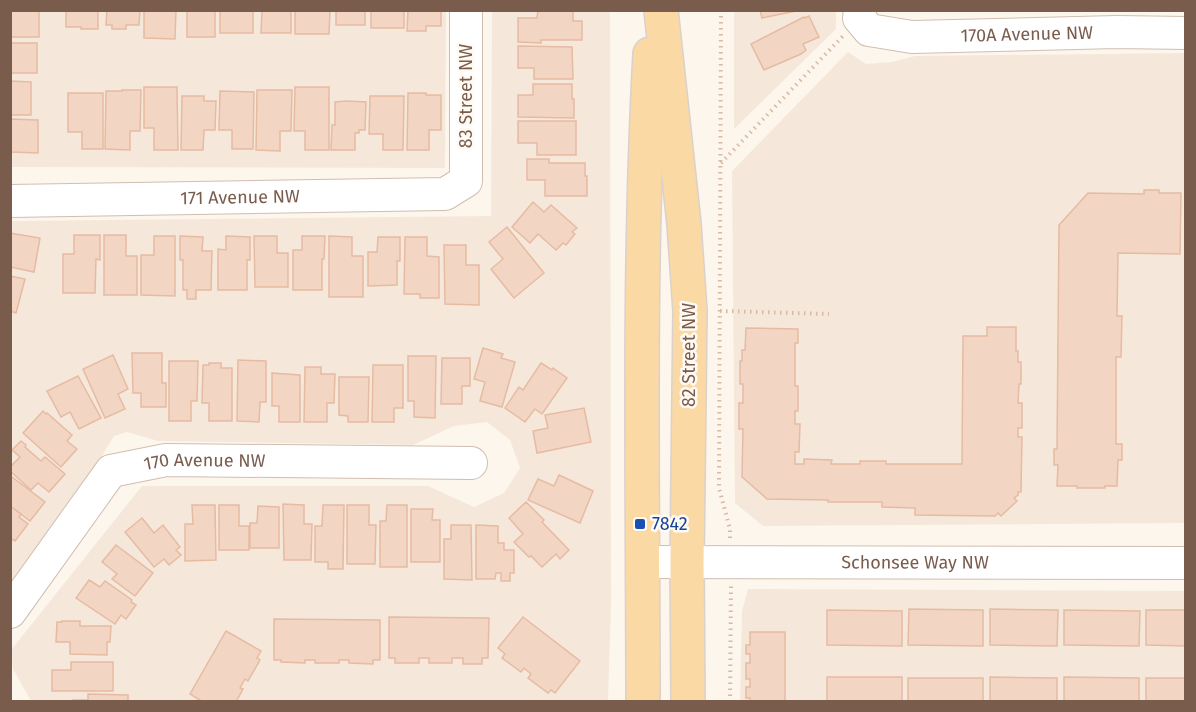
<svg xmlns="http://www.w3.org/2000/svg" width="1196" height="712" font-family="'Fira Sans',sans-serif">
<rect width="100%" height="100%" fill="#fdf6ec"/>
<g fill="#f5e8da">
<path d="M11,11H446L445,168L11,167Z"/>
<path d="M492,11H610L611,603L608,701H31L13,669L11,650L142,486H428L474,507L504,493L520,468L510,440L487,422L454,426L413,445L158,441L127,432L114,436L100,459L11,582V221L491,216Z"/>
<path d="M734,11H836V29L734,129Z"/>
<path d="M848,52L866,64L892,62L915,56L1185,53V523L763,526L735,503L732,171Z"/>
<path d="M748,589L1185,591V701L740,702L742,611Z"/>
</g>
<g fill="#f3d5c3" stroke="#e6bba3" stroke-width="1.5">
<rect x="10" y="10" width="29" height="27"/>
<path d="M66,10H98V29H81V27H66Z"/>
<path d="M107,10H140L139,25H126V29H112V25H106Z"/>
<path d="M144,10H176L175,39L144,38Z"/>
<rect x="187" y="10" width="28" height="27"/>
<rect x="220" y="10" width="33" height="23"/>
<path d="M262,10H291V33H261Z"/>
<path d="M295,10H330L329,34H295Z"/>
<rect x="336" y="10" width="29" height="15"/>
<rect x="371" y="10" width="33" height="18"/>
<path d="M408,10H441V26H426V31H407Z"/>
<path d="M538,10H573V21H582V40H541V43L518,42V18H537Z"/>
<path d="M760,10H801L762,18Z"/>
<path d="M809,16L819,37L803,44L806,50L801,54L764,70L751,44L804,17L805,18Z"/>
<rect x="10" y="43" width="27" height="30"/>
<path d="M518,46L572,47L573,79H534V68H518Z"/>
<path d="M10,81L31,82V115H10Z"/>
<path d="M533,84H572V99H574V118L518,117V95H533Z"/>
<path d="M144,87H177L178,150H154V128H144Z"/>
<path d="M295,87H329V150H305V131H294Z"/>
<path d="M122,90H141L140,131H130V150L105,149L106,91H122Z"/>
<path d="M257,90H292L291,131H280V151L256,150Z"/>
<path d="M220,91L254,92L253,149H232V130H219Z"/>
<path d="M68,93H103V149H82V132H68Z"/>
<path d="M408,93H426V95H441V130H429V150H407Z"/>
<path d="M182,96H204V101H216L215,130H204L203,150H181Z"/>
<path d="M370,96H404L403,150H383V134H369Z"/>
<path d="M346,101L366,102L365,130H359V133H355V150H331L332,125H335V102Z"/>
<path d="M10,119L38,120V153L10,152Z"/>
<path d="M518,121H576V155H537V143H518Z"/>
<path d="M527,159H549V163H585V176H587V196H545V180H527Z"/>
<path d="M1144,190H1159V193H1181L1180,254L1118,253L1117,316H1122L1121,357H1116V444H1122V460H1118L1117,486H1105V488H1077V486H1057L1058,465H1054V449H1057L1059,225L1088,193L1144,194Z"/>
<path d="M533,202L544,212L551,205L577,228L572,232L575,234L566,245L563,243L556,250L538,234L530,243L512,227Z"/>
<path d="M507,227L544,273L514,298L491,269L503,259L489,242Z"/>
<path d="M10,233L40,238L34,272L10,267Z"/>
<path d="M74,235H100V260L96,259L95,293H63V254H74Z"/>
<path d="M104,235H126V256H137V295H104Z"/>
<path d="M154,236H175V296L141,295V255H154Z"/>
<path d="M180,236L203,237L202,251H212L211,290H196V299H187V290H183V260H180Z"/>
<path d="M226,236L250,237V260H247V290H218V249L226,250Z"/>
<path d="M254,236H277V253H288V287H255Z"/>
<path d="M302,236H325L324,259H322V290H293V250H302Z"/>
<path d="M329,236L352,237V256H363V297H329Z"/>
<path d="M378,237H400V261H397V285L368,286V252H377Z"/>
<path d="M405,237H427V256L439,257V298H420V294H404Z"/>
<path d="M444,245H466V265H479V305L445,304Z"/>
<path d="M10,276L25,279L16,313L10,311Z"/>
<path d="M987,327H1016V351H1018V362H1021V384H1019L1018,403H1022V428H1018V437H1022L1021,492H1018V495L1014,498L1017,501L1001,516L998,513L995,516L915,515V508L882,507V502H828V500L767,499L742,477L743,429H739V403H743V384H740V361H742V350H745L746,328L798,329V343H795V386H798V411H795V424H800L799,452H795V464H804V459L832,460L831,464H860V461H886V464H962L963,336H987Z"/>
<path d="M483,348L503,354L501,358L515,362L502,407L480,401L485,382L474,379Z"/>
<path d="M132,353H162V383H166V407H141V393H133Z"/>
<path d="M113,355L128,389L118,394L125,409L105,418L83,369Z"/>
<path d="M408,356H436L435,418L414,417V401H408Z"/>
<path d="M442,358H470V386H462V404H441Z"/>
<path d="M238,360L266,361V402H260L259,422L237,421Z"/>
<path d="M169,361H198L197,401H191V421H169Z"/>
<path d="M209,363H221V368H232V421H209V403H202L203,365H209Z"/>
<path d="M541,363L552,370L553,368L567,378L542,414L535,409L525,422L505,408L519,387L523,390Z"/>
<path d="M373,365H403V408H394V422H372Z"/>
<path d="M305,367H321V374H335L334,403H327V422H304Z"/>
<path d="M272,373L300,375V422H279V406H272Z"/>
<path d="M78,376L101,418L79,429L70,412L61,417L47,391Z"/>
<path d="M339,377H369L368,422H348V416L339,415Z"/>
<path d="M584,408L591,442L537,453L533,431L548,428L545,415Z"/>
<path d="M43,411L46,414L47,413L72,435L67,441L77,449L61,467L23,433Z"/>
<path d="M21,441L26,445L25,447L41,461L45,457L65,474L49,492L38,483L31,490L10,471V467L20,457L12,450Z"/>
<path d="M559,475L593,491L580,523L528,500L538,479L554,486Z"/>
<path d="M12,477L45,502L30,521L10,506V479Z"/>
<path d="M526,502L544,520L542,522L569,550L560,559L556,554L542,567L531,556L529,557L514,542L523,534L509,518Z"/>
<path d="M283,504L304,505V524H312L311,560H284Z"/>
<path d="M192,505H215L216,560L185,561V524H193Z"/>
<path d="M219,505H239V526H249V550H219Z"/>
<path d="M323,505H344L343,569H328V562H315V526H322Z"/>
<path d="M347,505H369V525H376L375,564H347Z"/>
<path d="M387,505H407V567H380V521H386Z"/>
<path d="M10,506L21,514L19,517L28,524L15,541L10,538Z"/>
<path d="M258,506L279,507V548H250V523H257Z"/>
<path d="M411,509H433L432,520H440V562H411Z"/>
<path d="M142,518L154,533L163,525L180,547L176,550L181,555L169,565L164,559L154,567L125,532Z"/>
<path d="M451,525H471L472,580L444,579V539H451Z"/>
<path d="M476,525L498,526V543H504V550H514V573H510V581H501V573H496L495,579H476Z"/>
<path d="M116,545L153,573L135,596L112,579L117,574L102,562Z"/>
<path d="M89,580L100,587L105,581L132,600L131,602L136,605L126,619L121,615L115,624L76,598Z"/>
<path d="M909,609L983,610V646L908,645Z"/>
<path d="M990,609L1058,610L1057,646L990,645Z"/>
<path d="M827,610L902,611V646L827,645Z"/>
<path d="M1064,610L1140,611L1139,646L1064,645Z"/>
<path d="M1146,610H1186V646L1146,645Z"/>
<path d="M389,617L489,618L488,658H482V664H463V658H452V663H429V658H419V663H395V658H389Z"/>
<path d="M523,617L580,661L555,693L551,690L548,693L528,678L531,674L524,668L521,672L502,658L505,654L498,648Z"/>
<path d="M274,619L380,620V660H373V664L349,663V660H339V663H315V660H305V663L281,662V660H274Z"/>
<path d="M62,621H80V626H111L110,642H107V655L70,654V642H56L57,622H62Z"/>
<path d="M226,631L261,651L257,658L260,660L248,681L245,679L240,688L243,689L236,702H203L190,694Z"/>
<path d="M750,632H785V702H750V698H746V687H750V679H746V663H750V654H746V645H750Z"/>
<path d="M71,662H113V691H52V670H71Z"/>
<rect x="827" y="677" width="75" height="25"/>
<path d="M990,677L1057,678V702H990Z"/>
<path d="M1064,677L1139,678V702H1064Z"/>
<rect x="908" y="678" width="75" height="24"/>
<rect x="1146" y="678" width="40" height="24"/>
<path d="M88,694L128,695V702H73V700H88Z"/>
</g>
<g fill="none" stroke-linecap="round" stroke-linejoin="round">
<defs>
<g id="minor">
<path id="s1" d="M860,10L859,18L869,30L912,37L1117,32L1186,33"/>
<path id="s2" d="M10,201L445,194L466,181V10"/>
<path id="s3" d="M643,562L1186,563"/>
<path id="s4" d="M10,612L111,471L166,460L471,463"/>
</g>
<g id="major">
<path d="M661,10L684,224L690,311L687,562L688,702"/>
<path d="M643,702C643,486 638,270 650,54"/>
</g>
</defs>
<use href="#minor" stroke="#d1beb0" stroke-width="34"/>
<use href="#major" stroke="#dad1cd" stroke-width="36"/>
<g stroke="#d9b8a5" stroke-width="4" stroke-dasharray="1.5 4.5" stroke-linecap="butt">
<path d="M721,10L719,488L730,529V539"/>
<path d="M721,163L843,36"/>
<path d="M720,311L829,314"/>
<path d="M730,702L731,585"/>
</g>
<use href="#minor" stroke="#fff" stroke-width="32"/>
<use href="#major" stroke="#fbd9a5" stroke-width="33"/>
</g>
<rect fill="#1a4fb4" stroke="#fffaf3" stroke-width="2" x="634" y="518" width="12" height="12" rx="3"/>
<g text-anchor="middle" stroke-width="5" stroke-linejoin="round" paint-order="stroke">
<g font-size="18" fill="#7a5c4d" stroke="#fffaf3">
<text dy="6" stroke="none"><textPath href="#s1" startOffset="182">170A Avenue NW</textPath></text>
<text transform="translate(466 96) rotate(-90)" y="6">83 Street NW</text>
<text dy="6" stroke="none"><textPath href="#s2" startOffset="230">171 Avenue NW</textPath></text>
<text transform="translate(689 355) rotate(-90)" y="6">82 Street NW</text>
<text dy="6" stroke="none"><textPath href="#s4" startOffset="268">170 Avenue NW</textPath></text>
<text dy="6" stroke="none"><textPath href="#s3" startOffset="272">Schonsee Way NW</textPath></text>
</g>
<g font-size="18" fill="#164399" stroke="#fffaf3" text-anchor="start">
<text x="652" y="530">7842</text>
</g>
</g>
<rect width="1196" height="712" fill="none" stroke="#7a5c4d" stroke-width="24"/>
</svg>
